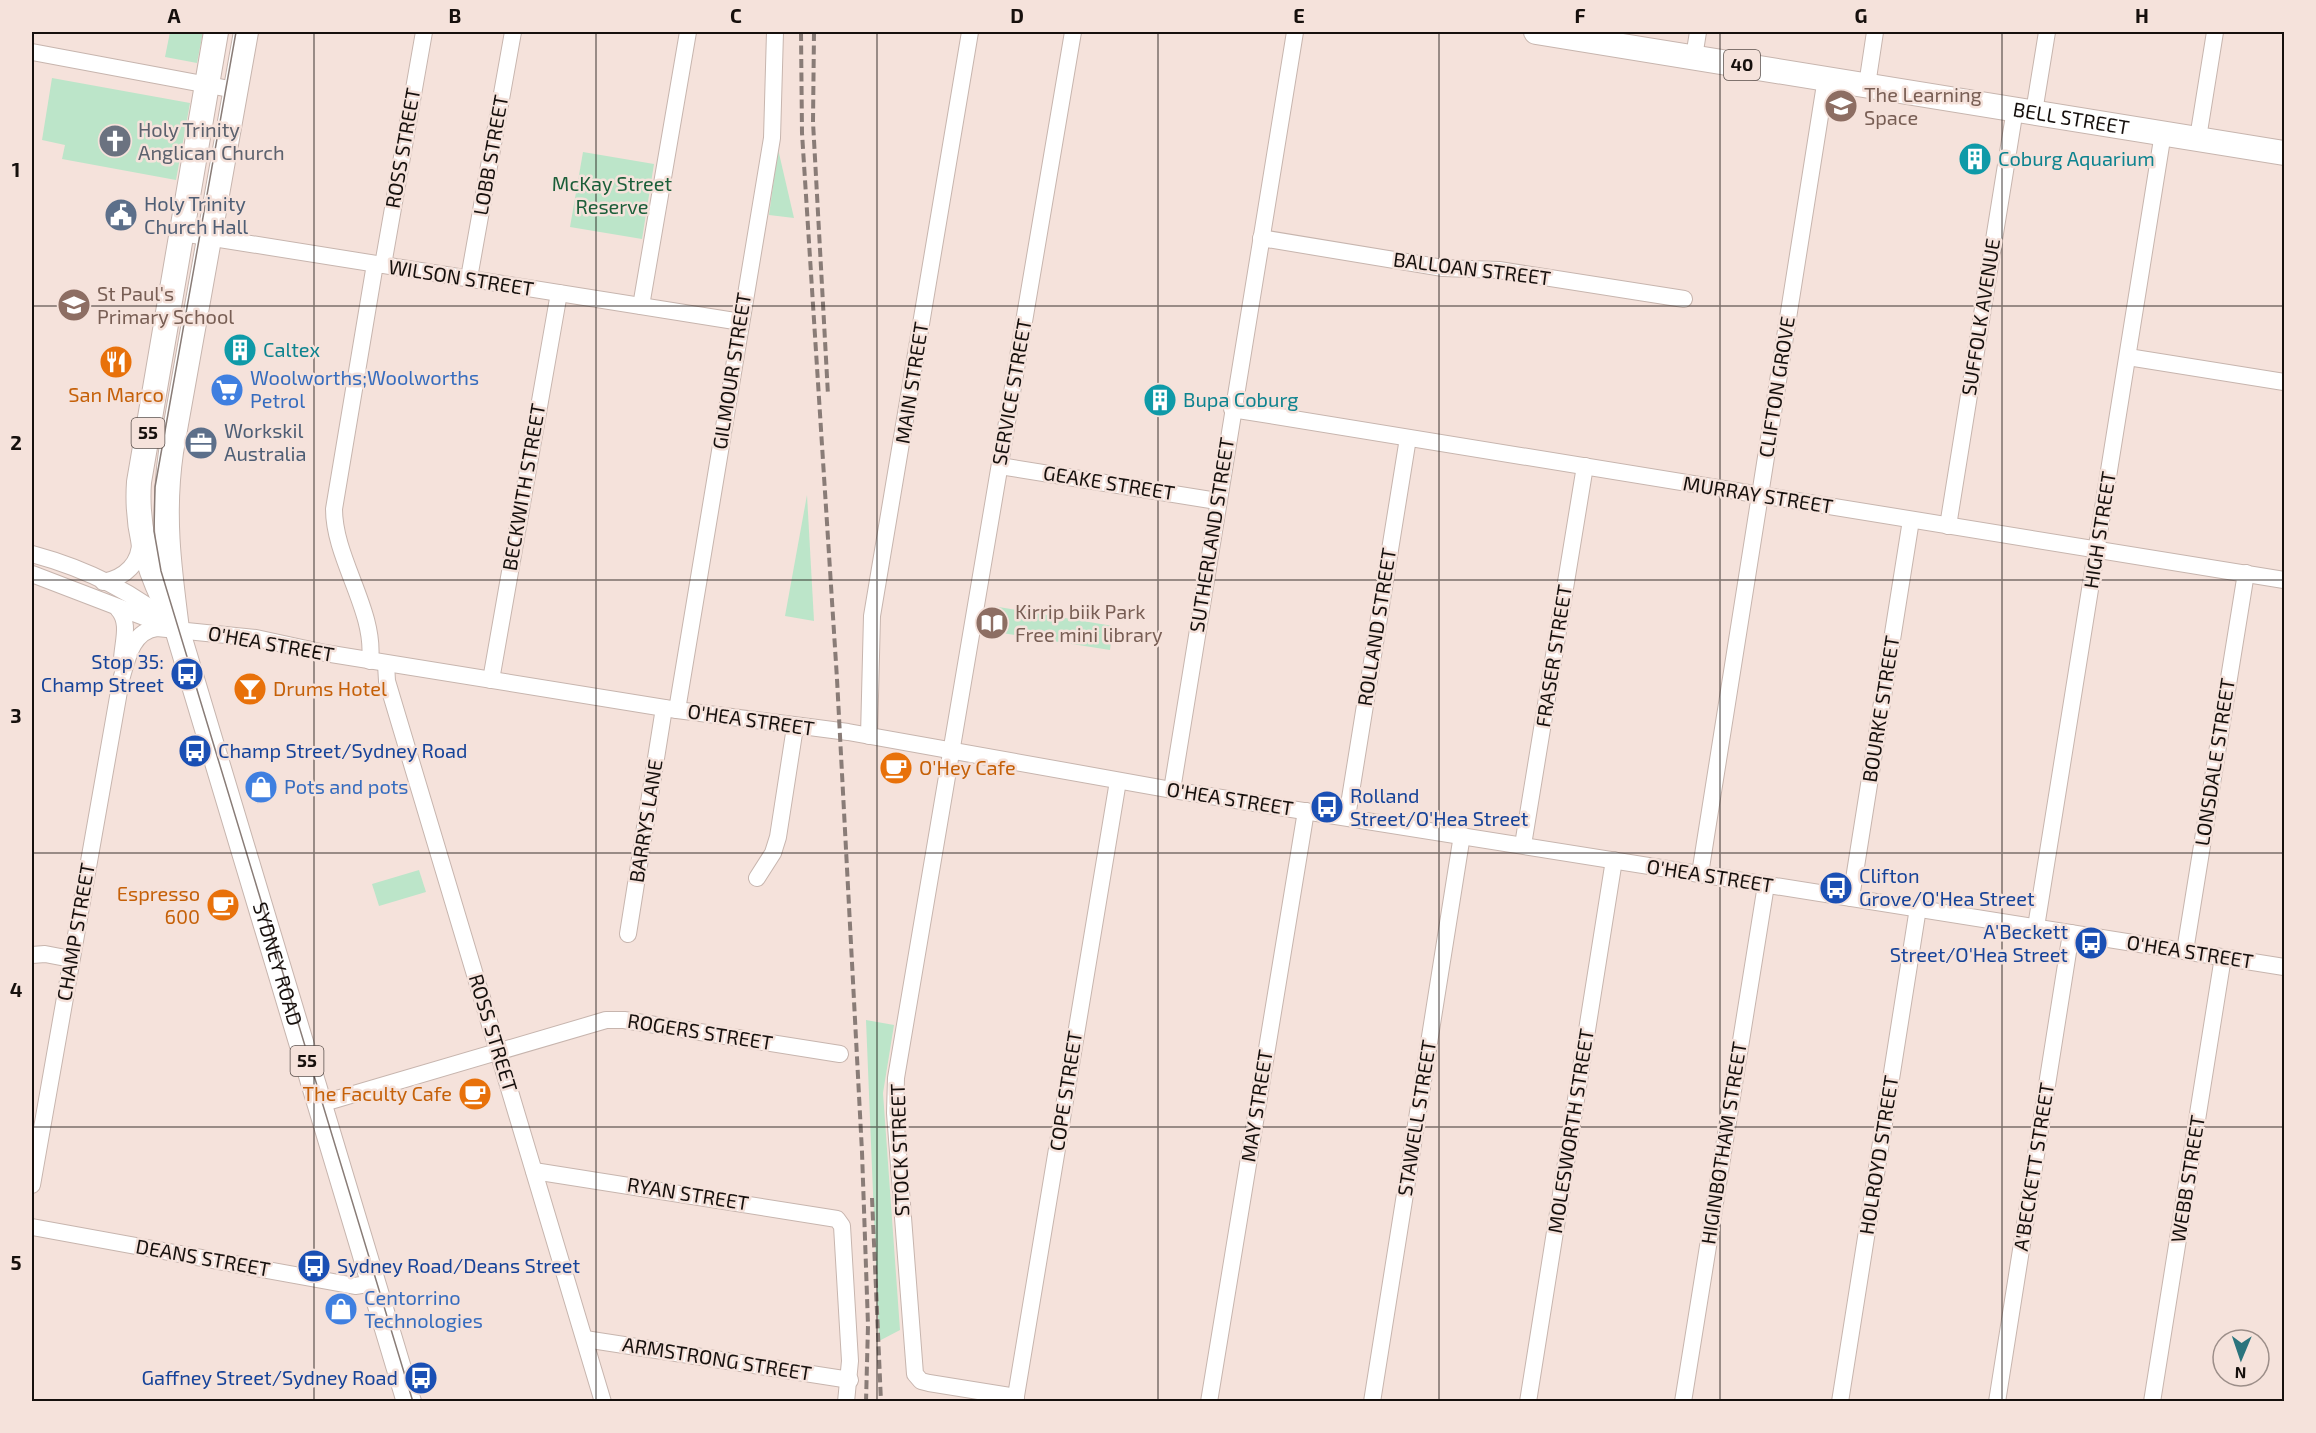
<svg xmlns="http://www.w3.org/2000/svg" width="2316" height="1433" font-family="'Exo 2',sans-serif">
<rect width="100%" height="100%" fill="#f5e2db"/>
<g fill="#bce5c9">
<path d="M170,32H203L197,63L165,57Z"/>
<path d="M52,78L190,103L176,180L62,159L65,145L42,140Z"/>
<path d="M778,149L794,218L769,215Z"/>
<path d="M583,152L654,164L642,239L570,227Z"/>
<path d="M807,495L814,621L785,616Z"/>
<path d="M993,606L1113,626L1110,650L989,631Z"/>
<path d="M419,870L426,892L379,906L372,884Z"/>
<path d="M866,1020L894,1025L883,1093L900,1330L879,1341Z"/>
</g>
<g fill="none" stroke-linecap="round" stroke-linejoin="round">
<defs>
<g id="minor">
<path d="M32,52L235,90"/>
<path d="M1694,57L1698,32"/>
<path d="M1867,85L1875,32"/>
<path d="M2034,112L2047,32"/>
<path d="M2198,138L2215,32"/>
<path d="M182,233L741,322"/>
<path d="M1261,238L1443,268L1499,270L1684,299"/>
<path d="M383,265L424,32"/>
<path d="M469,278L513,32"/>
<path d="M641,306L688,32"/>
<path d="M2128,357L2284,382"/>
<path d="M1232,409L2284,580"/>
<path d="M1000,466L1217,501"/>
<path d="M1948,526L2015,109"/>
<path d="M32,554C84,568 136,593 177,629"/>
<path d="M32,574L165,625"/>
<path d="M103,582C125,578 141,563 140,540"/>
<path d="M118,609C131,623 122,644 122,661"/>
<path d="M370,661C376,611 334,559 334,509L375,264"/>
<path d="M386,664L387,681L603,1402"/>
<path d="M491,680L559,293"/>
<path d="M677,710L772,138L775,32"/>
<path d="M869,736L872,616L970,32"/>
<path d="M1172,790L1295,32"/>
<path d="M1347,817L1408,438"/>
<path d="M1523,845L1585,466"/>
<path d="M1700,874L1826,78"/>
<path d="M757,878L773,853L778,837L795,727"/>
<path d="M1851,898L1911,520"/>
<path d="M2036,927L2163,133"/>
<path d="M628,934L664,708"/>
<path d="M2185,951L2246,573"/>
<path d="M32,955L45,954L71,959"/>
<path d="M320,1104L606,1020H624L840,1054"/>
<path d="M534,1171L837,1219L842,1226L850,1361L846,1402"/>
<path d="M32,1185L121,680C127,659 132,631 157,628L256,638L325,653L677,710L848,732L1172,790L2284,967"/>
<path d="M32,1227L355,1286L374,1283"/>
<path d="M585,1339L850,1380"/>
<path d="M1016,1397L929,1383L921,1381L915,1374L895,1113L896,1078L1073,32"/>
<path d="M1015,1402L1118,781"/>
<path d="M1209,1402L1306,811"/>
<path d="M1372,1402L1462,835"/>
<path d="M1528,1402L1614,860"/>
<path d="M1683,1402L1766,885"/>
<path d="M1840,1402L1918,908"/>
<path d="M1997,1402L2071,933"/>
<path d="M2152,1402L2223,957"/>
</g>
<g id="highway">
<path id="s1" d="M246,32L171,452C162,515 169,567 177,629L409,1402"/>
<path id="s2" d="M1536,32L2284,153"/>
<path d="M164,600C146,562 136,525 139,482L216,32"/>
</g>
</defs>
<use href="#minor" stroke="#c7b5ae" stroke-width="18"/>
<use href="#highway" stroke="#c7b5ae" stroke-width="26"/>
<use href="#minor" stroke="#fff" stroke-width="16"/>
<use href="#highway" stroke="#fff" stroke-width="24"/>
<path stroke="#897c77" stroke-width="1.5" d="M236,32L155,487L154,531L161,571L413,1402"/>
<g stroke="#897c77" stroke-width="4" stroke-dasharray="9 4.5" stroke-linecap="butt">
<path d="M801,32L802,133L837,679L862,1152L868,1325L866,1402"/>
<path d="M814,32L813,122L828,395"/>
<path d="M872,1198L881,1402"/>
</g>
</g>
<path fill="none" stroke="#16100d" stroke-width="1.5" stroke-opacity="0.55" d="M314,32V1402M596,32V1402M877,32V1402M1158,32V1402M1439,32V1402M1720,32V1402M2002,32V1402M32,306H2284M32,580H2284M32,853H2284M32,1127H2284"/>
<defs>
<symbol id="school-disc" viewBox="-11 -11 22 22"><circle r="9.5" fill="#8d6e63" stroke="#f5e2db"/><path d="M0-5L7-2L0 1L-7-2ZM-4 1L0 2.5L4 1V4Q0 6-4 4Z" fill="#fff"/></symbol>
<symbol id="church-disc" viewBox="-11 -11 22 22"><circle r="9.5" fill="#6b7280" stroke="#f5e2db"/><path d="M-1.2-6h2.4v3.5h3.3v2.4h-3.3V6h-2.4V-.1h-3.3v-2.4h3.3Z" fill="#fff"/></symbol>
<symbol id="building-disc" viewBox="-11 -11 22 22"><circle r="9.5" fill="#0f9aa8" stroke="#f5e2db"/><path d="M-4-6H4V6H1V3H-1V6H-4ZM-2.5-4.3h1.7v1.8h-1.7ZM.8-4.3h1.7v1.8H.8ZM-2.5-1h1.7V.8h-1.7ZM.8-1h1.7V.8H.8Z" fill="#fff"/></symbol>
<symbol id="civic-disc" viewBox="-11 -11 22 22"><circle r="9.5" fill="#5c6f8a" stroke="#f5e2db"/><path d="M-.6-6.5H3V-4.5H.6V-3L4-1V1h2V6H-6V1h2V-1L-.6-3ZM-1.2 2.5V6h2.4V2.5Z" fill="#fff"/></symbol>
<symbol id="restaurant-disc" viewBox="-11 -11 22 22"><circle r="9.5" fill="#e8710a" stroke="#f5e2db"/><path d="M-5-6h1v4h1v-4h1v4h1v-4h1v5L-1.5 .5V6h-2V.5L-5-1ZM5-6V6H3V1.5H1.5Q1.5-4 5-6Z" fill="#fff"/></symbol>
<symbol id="supermarket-disc" viewBox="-11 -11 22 22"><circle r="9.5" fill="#3f7fe0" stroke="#f5e2db"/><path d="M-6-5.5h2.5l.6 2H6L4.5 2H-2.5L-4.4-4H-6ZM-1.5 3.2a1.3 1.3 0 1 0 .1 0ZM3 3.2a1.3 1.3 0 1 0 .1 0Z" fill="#fff"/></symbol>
<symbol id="office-disc" viewBox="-11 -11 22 22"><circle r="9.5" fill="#5c6f8a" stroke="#f5e2db"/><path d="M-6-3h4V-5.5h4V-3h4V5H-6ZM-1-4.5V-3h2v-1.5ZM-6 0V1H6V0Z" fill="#fff"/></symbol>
<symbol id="library-disc" viewBox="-11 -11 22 22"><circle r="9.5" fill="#8d6e63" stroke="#f5e2db"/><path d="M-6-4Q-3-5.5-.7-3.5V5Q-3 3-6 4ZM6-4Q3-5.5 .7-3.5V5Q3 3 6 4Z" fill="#fff"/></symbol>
<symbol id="bus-disc" viewBox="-11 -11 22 22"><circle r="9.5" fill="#1a4fb4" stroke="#f5e2db"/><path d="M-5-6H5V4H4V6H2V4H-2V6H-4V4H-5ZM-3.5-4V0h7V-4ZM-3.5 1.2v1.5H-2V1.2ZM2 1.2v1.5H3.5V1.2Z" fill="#fff"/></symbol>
<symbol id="bar-disc" viewBox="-11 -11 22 22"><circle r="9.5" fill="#e8710a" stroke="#f5e2db"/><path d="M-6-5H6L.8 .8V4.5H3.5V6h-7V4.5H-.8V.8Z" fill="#fff"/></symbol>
<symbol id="cafe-disc" viewBox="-11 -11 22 22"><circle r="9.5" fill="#e8710a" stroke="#f5e2db"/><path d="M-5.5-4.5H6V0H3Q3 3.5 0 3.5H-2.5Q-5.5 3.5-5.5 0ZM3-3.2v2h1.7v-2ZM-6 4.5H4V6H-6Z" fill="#fff"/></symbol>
<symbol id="shop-disc" viewBox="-11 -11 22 22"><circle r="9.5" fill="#3f7fe0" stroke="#f5e2db"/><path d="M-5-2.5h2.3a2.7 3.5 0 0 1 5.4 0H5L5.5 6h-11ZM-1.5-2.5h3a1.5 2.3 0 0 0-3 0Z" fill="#fff"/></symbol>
</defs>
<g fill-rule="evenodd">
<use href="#school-disc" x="1822" y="87" width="38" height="38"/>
<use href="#church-disc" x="96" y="122" width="38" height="38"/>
<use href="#building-disc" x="1956" y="140" width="38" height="38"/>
<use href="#civic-disc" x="102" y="196" width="38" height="38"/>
<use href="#school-disc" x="55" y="286" width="38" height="38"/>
<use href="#building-disc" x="221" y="331" width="38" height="38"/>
<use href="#restaurant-disc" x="97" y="343" width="38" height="38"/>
<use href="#supermarket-disc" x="208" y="371" width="38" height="38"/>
<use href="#building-disc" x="1141" y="381" width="38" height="38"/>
<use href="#office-disc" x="182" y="424" width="38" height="38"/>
<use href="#library-disc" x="973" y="604" width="38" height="38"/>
<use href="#bus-disc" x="168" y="655" width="38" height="38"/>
<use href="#bar-disc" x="231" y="670" width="38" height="38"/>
<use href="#bus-disc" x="176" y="732" width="38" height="38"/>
<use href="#cafe-disc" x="877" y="749" width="38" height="38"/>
<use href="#shop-disc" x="242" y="768" width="38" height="38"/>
<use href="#bus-disc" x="1308" y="788" width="38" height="38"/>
<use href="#bus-disc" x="1817" y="869" width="38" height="38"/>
<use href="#cafe-disc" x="204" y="886" width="38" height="38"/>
<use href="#bus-disc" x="2072" y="924" width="38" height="38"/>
<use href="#cafe-disc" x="456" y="1075" width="38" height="38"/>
<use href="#bus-disc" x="295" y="1247" width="38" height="38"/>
<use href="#shop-disc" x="322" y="1290" width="38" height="38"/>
<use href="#bus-disc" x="402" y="1359" width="38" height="38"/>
</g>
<g text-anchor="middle" stroke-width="5" stroke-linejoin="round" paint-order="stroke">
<g fill="#f5e2db" stroke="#594f4b" stroke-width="1.5">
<rect x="1724" y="50" width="36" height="30" rx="4.5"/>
<rect x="131.5" y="418" width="33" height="30" rx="4.5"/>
<rect x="290.5" y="1046" width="33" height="30" rx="4.5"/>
</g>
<g font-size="18" font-weight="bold" fill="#16100d">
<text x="1742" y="71">40</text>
<text x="148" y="439">55</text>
<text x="307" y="1067">55</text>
</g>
<g font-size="20" fill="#785e54" stroke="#f5e2db" text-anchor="start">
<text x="1864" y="102">The Learning<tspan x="1864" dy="23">Space</tspan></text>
<text x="97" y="301">St Paul's<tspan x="97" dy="23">Primary School</tspan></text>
<text x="1015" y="619">Kirrip biik Park<tspan x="1015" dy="23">Free mini library</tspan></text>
</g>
<g font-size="20" fill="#16100d" stroke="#f5e2db">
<text dy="7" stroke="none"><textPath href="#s2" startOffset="542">BELL STREET</textPath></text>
<text transform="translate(403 148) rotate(-80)" y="7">ROSS STREET</text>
<text transform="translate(491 155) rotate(-80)" y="7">LOBB STREET</text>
<text transform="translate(1472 269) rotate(7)" y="7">BALLOAN STREET</text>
<text transform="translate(461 278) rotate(9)" y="7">WILSON STREET</text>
<text transform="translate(1981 317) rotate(-81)" y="7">SUFFOLK AVENUE</text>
<text transform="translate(732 371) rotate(-81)" y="7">GILMOUR STREET</text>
<text transform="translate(912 383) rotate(-81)" y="7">MAIN STREET</text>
<text transform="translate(1777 387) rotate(-81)" y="7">CLIFTON GROVE</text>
<text transform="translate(1012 392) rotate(-80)" y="7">SERVICE STREET</text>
<text transform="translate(1109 483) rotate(9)" y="7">GEAKE STREET</text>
<text transform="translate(524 487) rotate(-80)" y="7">BECKWITH STREET</text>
<text transform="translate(1758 495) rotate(9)" y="7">MURRAY STREET</text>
<text transform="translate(2100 530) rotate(-81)" y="7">HIGH STREET</text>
<text transform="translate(1212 535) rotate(-81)" y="7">SUTHERLAND STREET</text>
<text transform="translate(1377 627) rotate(-81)" y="7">ROLLAND STREET</text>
<text transform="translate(271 644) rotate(10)" y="7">O'HEA STREET</text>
<text transform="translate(1554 656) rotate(-81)" y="7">FRASER STREET</text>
<text transform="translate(1881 709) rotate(-81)" y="7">BOURKE STREET</text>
<text transform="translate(751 720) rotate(8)" y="7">O'HEA STREET</text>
<text transform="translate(2215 762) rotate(-81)" y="7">LONSDALE STREET</text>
<text transform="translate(1230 799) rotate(9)" y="7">O'HEA STREET</text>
<text transform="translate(646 821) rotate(-81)" y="7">BARRYS LANE</text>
<text transform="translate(1710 876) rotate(9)" y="7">O'HEA STREET</text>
<text transform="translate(76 932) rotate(-80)" y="7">CHAMP STREET</text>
<text transform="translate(2190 952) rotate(9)" y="7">O'HEA STREET</text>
<text dy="7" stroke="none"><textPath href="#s1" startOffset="954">SYDNEY ROAD</textPath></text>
<text transform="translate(700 1032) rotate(9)" y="7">ROGERS STREET</text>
<text transform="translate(493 1033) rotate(73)" y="7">ROSS STREET</text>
<text transform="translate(1066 1091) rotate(-81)" y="7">COPE STREET</text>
<text transform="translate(1257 1106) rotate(-81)" y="7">MAY STREET</text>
<text transform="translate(1417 1118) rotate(-81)" y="7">STAWELL STREET</text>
<text transform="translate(1571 1131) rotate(-81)" y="7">MOLESWORTH STREET</text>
<text transform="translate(1724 1143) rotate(-81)" y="7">HIGINBOTHAM STREET</text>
<text transform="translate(900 1150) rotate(-92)" y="7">STOCK STREET</text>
<text transform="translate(1879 1155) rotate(-81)" y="7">HOLROYD STREET</text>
<text transform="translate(2034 1167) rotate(-81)" y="7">A'BECKETT STREET</text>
<text transform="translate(2188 1179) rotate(-81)" y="7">WEBB STREET</text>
<text transform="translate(688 1194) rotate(9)" y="7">RYAN STREET</text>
<text transform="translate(203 1258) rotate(10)" y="7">DEANS STREET</text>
<text transform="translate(717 1359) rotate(9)" y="7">ARMSTRONG STREET</text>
</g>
<g font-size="20" fill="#5b616d" stroke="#f5e2db" text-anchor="start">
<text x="138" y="137">Holy Trinity<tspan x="138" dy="23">Anglican Church</tspan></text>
</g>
<g font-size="20" fill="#0d838f" stroke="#f5e2db" text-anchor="start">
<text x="1998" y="166">Coburg Aquarium</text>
<text x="263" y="357">Caltex</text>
<text x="1183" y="407">Bupa Coburg</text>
</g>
<g font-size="20" fill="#1b5e39" stroke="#f5e2db">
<text x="612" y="191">McKay Street<tspan x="612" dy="23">Reserve</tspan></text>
</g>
<g font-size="20" fill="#4e5e75" stroke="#f5e2db" text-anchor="start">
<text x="144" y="211">Holy Trinity<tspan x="144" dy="23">Church Hall</tspan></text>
<text x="224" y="438">Workskil<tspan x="224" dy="23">Australia</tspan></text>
</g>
<g font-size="20" fill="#366cbe" stroke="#f5e2db" text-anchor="start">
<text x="250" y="385">Woolworths;Woolworths<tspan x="250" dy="23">Petrol</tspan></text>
<text x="284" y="794">Pots and pots</text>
<text x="364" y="1305">Centorrino<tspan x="364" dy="23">Technologies</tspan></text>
</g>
<g font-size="20" fill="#c56008" stroke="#f5e2db" text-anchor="start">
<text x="116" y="402" text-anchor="middle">San Marco</text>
<text x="273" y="696">Drums Hotel</text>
<text x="919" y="775">O'Hey Cafe</text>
<text x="200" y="901" text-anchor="end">Espresso<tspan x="200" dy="23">600</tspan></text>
<text x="452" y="1101" text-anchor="end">The Faculty Cafe</text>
</g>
<g font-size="20" fill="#164399" stroke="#f5e2db" text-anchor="start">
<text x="164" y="669" text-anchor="end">Stop 35:<tspan x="164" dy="23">Champ Street</tspan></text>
<text x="218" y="758">Champ Street/Sydney Road</text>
<text x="1350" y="803">Rolland<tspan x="1350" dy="23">Street/O'Hea Street</tspan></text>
<text x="1859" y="883">Clifton<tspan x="1859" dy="23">Grove/O'Hea Street</tspan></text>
<text x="2068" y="939" text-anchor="end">A'Beckett<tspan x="2068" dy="23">Street/O'Hea Street</tspan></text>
<text x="337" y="1273">Sydney Road/Deans Street</text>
<text x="398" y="1385" text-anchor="end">Gaffney Street/Sydney Road</text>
</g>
</g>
<rect width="2316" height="1433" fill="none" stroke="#f5e2db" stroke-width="66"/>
<g transform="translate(2241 1358) rotate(182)"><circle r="28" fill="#f5e2db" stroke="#9c8e89" stroke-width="1.5"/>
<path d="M0-4.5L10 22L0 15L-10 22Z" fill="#2b747d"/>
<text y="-9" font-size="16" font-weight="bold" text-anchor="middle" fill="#16100d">N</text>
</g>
<rect x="33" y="33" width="2250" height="1367" fill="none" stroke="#16100d" stroke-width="2"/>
<g font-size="20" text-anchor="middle" font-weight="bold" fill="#16100d">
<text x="174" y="23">A</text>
<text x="455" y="23">B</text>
<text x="736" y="23">C</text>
<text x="1017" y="23">D</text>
<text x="1299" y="23">E</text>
<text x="1580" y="23">F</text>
<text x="1861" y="23">G</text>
<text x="2142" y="23">H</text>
<text x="16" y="177">1</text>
<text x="16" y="450">2</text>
<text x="16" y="723">3</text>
<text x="16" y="997">4</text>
<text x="16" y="1270">5</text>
</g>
</svg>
